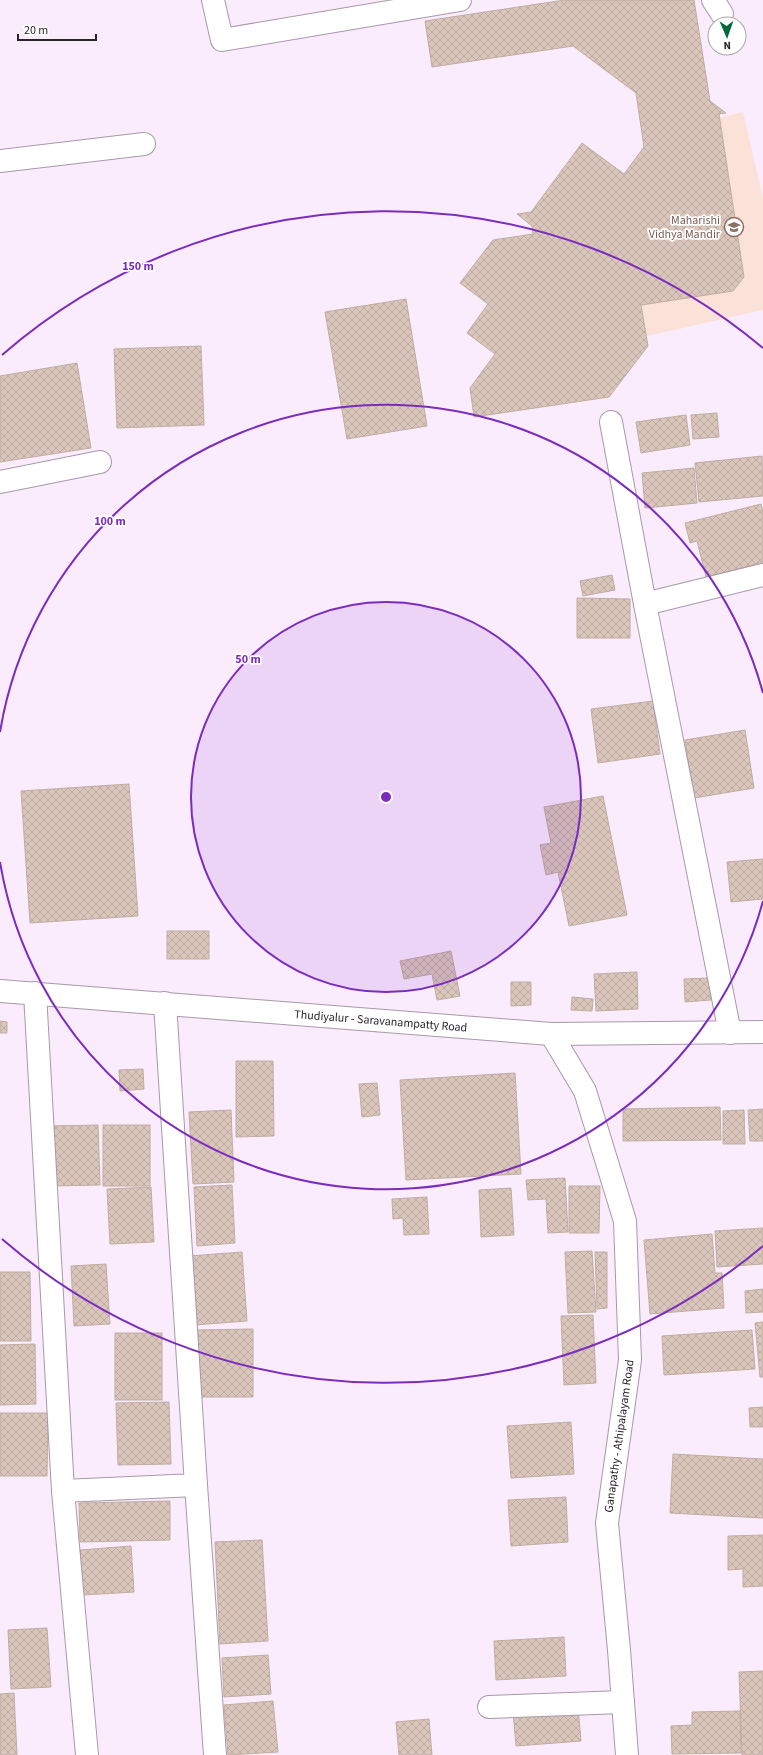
<svg xmlns="http://www.w3.org/2000/svg" width="763" height="1755" font-family="'Source Sans 3',sans-serif">
<defs>
<pattern id="building-cross-hatch" width="8" height="8" patternUnits="userSpaceOnUse"><rect width="8" height="8" fill="#dac6bb"/><path d="M0 0l8 8M0 8l8-8" fill="none" stroke="#bbaaa1"/></pattern>
</defs>
<rect width="100%" height="100%" fill="#fbecfd"/>
<path fill="#fbe2d9" d="M743,112L763,198V310L639,338L625,276L682,126Z"/>
<g fill="url(#building-cross-hatch)" stroke="#c0ada2">
<path d="M565,0H694L710,101L726,113L719,114L744,277L733,291L641,305L648,346L609,397L474,417L470,388L495,354L467,333L488,304L460,283L493,240L533,234L532,226L517,214L531,212L582,143L624,174L644,147L636,93L573,46L432,67L425,21Z"/>
<path d="M406,299L427,426L347,439L325,312Z"/>
<path d="M201,346L204,425L117,428L114,349Z"/>
<path d="M77,363L91,448L0,462V376Z"/>
<path d="M717,413L719,437L693,439L691,415Z"/>
<path d="M686,415L690,445L641,453L636,422Z"/>
<path d="M762,456L763,496L699,502L695,463Z"/>
<path d="M694,468L697,503L645,508L642,473Z"/>
<path d="M761,504L763,513V562L706,577L697,541L690,543L685,523Z"/>
<path d="M612,575L615,590L583,596L580,581Z"/>
<path d="M577,598L630,599V638H577Z"/>
<path d="M653,701L660,754L598,763L591,709Z"/>
<path d="M745,730L754,788L694,798L685,740Z"/>
<path d="M129,784L138,916L30,923L21,791Z"/>
<path d="M603,796L627,915L569,926L558,872L546,875L540,845L551,843L544,807Z"/>
<path d="M763,859V899L731,902L727,862Z"/>
<rect x="167" y="931" width="42" height="28"/>
<path d="M451,951L460,996L437,1000L432,974L404,979L400,961Z"/>
<path d="M637,972L638,1009L596,1011L594,974Z"/>
<path d="M709,978L711,1000L685,1002L684,979Z"/>
<path d="M511,982H531V1005L511,1006Z"/>
<path d="M572,997L593,999L592,1011L571,1010Z"/>
<path d="M0,1021L7,1022V1033H0Z"/>
<path d="M236,1061H273L274,1136L236,1137Z"/>
<path d="M143,1069L144,1089L120,1091L119,1070Z"/>
<path d="M515,1073L521,1174L406,1180L400,1080Z"/>
<path d="M377,1083L380,1115L362,1117L359,1084Z"/>
<path d="M720,1107L721,1140L623,1141V1109Z"/>
<path d="M763,1109V1141H750L748,1110Z"/>
<path d="M231,1110L234,1182L193,1184L189,1112Z"/>
<path d="M744,1110L745,1144H723V1111Z"/>
<path d="M98,1125L100,1185L51,1186L50,1126Z"/>
<rect x="103" y="1125" width="47" height="61"/>
<path d="M565,1178L568,1232L548,1233L546,1199L528,1200L526,1180Z"/>
<path d="M232,1185L235,1243L197,1246L194,1187Z"/>
<path d="M569,1186H600L599,1233H569Z"/>
<path d="M151,1187L154,1242L110,1244L107,1189Z"/>
<path d="M511,1188L514,1235L481,1237L479,1190Z"/>
<path d="M427,1197L429,1234L404,1235L403,1218L393,1219L392,1199Z"/>
<path d="M763,1228V1264L717,1267L715,1231Z"/>
<path d="M712,1234L715,1273H722L724,1308L650,1314L644,1240Z"/>
<path d="M592,1251L596,1312L568,1313L565,1252Z"/>
<path d="M242,1252L247,1321L194,1325L189,1256Z"/>
<path d="M595,1252H607V1308L597,1309Z"/>
<path d="M106,1264L110,1324L74,1326L71,1266Z"/>
<path d="M0,1272H30L31,1341H0Z"/>
<path d="M763,1289V1312L746,1313L745,1291Z"/>
<path d="M593,1315L596,1383L564,1385L561,1316Z"/>
<path d="M763,1322V1377H760L755,1323Z"/>
<path d="M253,1329V1397H198L197,1330Z"/>
<path d="M752,1330L755,1369L664,1375L662,1336Z"/>
<rect x="115" y="1333" width="47" height="67"/>
<path d="M35,1344L36,1404L0,1405V1345Z"/>
<path d="M169,1402L171,1464L118,1465L116,1403Z"/>
<path d="M763,1407V1427H750L749,1408Z"/>
<path d="M0,1413H48L47,1476H0Z"/>
<path d="M571,1422L574,1474L511,1478L507,1426Z"/>
<path d="M673,1454L763,1459V1518L670,1513Z"/>
<path d="M566,1497L568,1542L511,1546L508,1500Z"/>
<path d="M170,1501V1540L80,1542L79,1503Z"/>
<path d="M763,1535V1586L743,1587V1569L728,1570V1536Z"/>
<path d="M262,1540L268,1641L220,1644L215,1542Z"/>
<path d="M131,1546L134,1592L83,1595L80,1550Z"/>
<path d="M47,1628L51,1687L11,1689L8,1630Z"/>
<path d="M564,1637L566,1676L496,1680L494,1641Z"/>
<path d="M268,1655L271,1694L224,1697L222,1658Z"/>
<path d="M763,1671V1755H742L739,1672Z"/>
<path d="M14,1693L17,1755H0V1694Z"/>
<path d="M273,1701L278,1752L228,1755L224,1705Z"/>
<path d="M578,1707L581,1741L516,1746L513,1711Z"/>
<path d="M740,1711L741,1753L672,1754L671,1726L692,1725V1712Z"/>
<path d="M429,1719L432,1755H399L396,1722Z"/>
</g>
<g fill="none" stroke-linecap="round" stroke-linejoin="round">
<defs>
<g id="minor">
<path d="M213,0L222,40L460,0"/>
<path d="M713,0L722,14"/>
<path d="M0,161L144,144"/>
<path d="M611,422L645,604L763,575"/>
<path d="M0,482L100,462"/>
<path d="M645,604L730,1033"/>
<path d="M35,993L63,1491L196,1485L165,1003"/>
<path d="M196,1485L215,1755"/>
<path d="M63,1491L87,1755"/>
<path d="M489,1707L623,1702"/>
</g>
<g id="major">
<path id="s1" d="M0,991L551,1034L763,1032"/>
<path d="M551,1034L585,1091L625,1221L630,1360L607,1523L619,1650L627,1755"/>
</g>
</defs>
<use href="#minor" stroke="#a799a8" stroke-width="24"/>
<use href="#major" stroke="#a799a8" stroke-width="24"/>
<use href="#minor" stroke="#fff" stroke-width="22"/>
<use href="#major" stroke="#fff" stroke-width="22"/>
</g>
<circle cx="386" cy="797" r="195" fill="#7b2cbf" fill-opacity=".12"/>
<g fill="none" stroke="#7b2cbf" stroke-width="2">
<circle cx="386" cy="797" r="195"/>
<path d="M763 901A391 391 0 0 1 0 862M0 732A391 391 0 0 1 763 693"/>
<path d="M763 1246A586 586 0 0 1 2 1239M2 355A586 586 0 0 1 763 348"/>
</g>
<defs>
<symbol id="school-ring" viewBox="-11 -11 22 22"><circle r="9.5" fill="#fff" stroke="#8d6e63" stroke-width="1.5"/><path d="M0-5L7-2L0 1L-7-2ZM-4 1L0 2.5L4 1V4Q0 6-4 4Z" fill="#8d6e63"/></symbol>
</defs>
<g fill-rule="evenodd">
<use href="#school-ring" x="723" y="216" width="22" height="22"/>
</g>
<g text-anchor="middle" stroke-width="3.5" stroke-linejoin="round" paint-order="stroke">
<g font-size="12" fill="#785e54" stroke="#fff" text-anchor="end">
<text x="720" y="224">Maharishi<tspan x="720" dy="14">Vidhya Mandir</tspan></text>
</g>
<g font-size="12" fill="#2a242a" stroke="#fff">
<text dy="4" stroke="none"><textPath href="#s1" startOffset="382">Thudiyalur - Saravanampatty Road</textPath></text>
<text transform="translate(619 1436) rotate(-82)" y="4">Ganapathy - Athipalayam Road</text>
</g>
</g>
<circle cx="386" cy="797" r="6" fill="#7b2cbf" stroke="#fff" stroke-width="2"/>
<g font-size="12" text-anchor="middle" font-weight="bold" fill="#7b2cbf" stroke="#fff" stroke-width="3.5" stroke-linejoin="round" paint-order="stroke">
<text x="138" y="270">150 m</text>
<text x="110" y="525">100 m</text>
<text x="248" y="663">50 m</text>
</g>
<g transform="translate(727 36) rotate(178)"><circle r="19" fill="#ffffff" stroke="#aaa7aa"/>
<path d="M0-3L7 15L0 10L-7 15Z" fill="#00693f"/>
<text y="-6" font-size="11" font-weight="bold" text-anchor="middle" fill="#2a242a">N</text>
</g>
<path d="M18 34v6h78v-6" fill="none" stroke="#2a242a" stroke-width="2"/>
<text x="24" y="34" font-size="12" fill="#2a242a" stroke="#ffffff" stroke-width="3" paint-order="stroke">20 m</text>
</svg>
